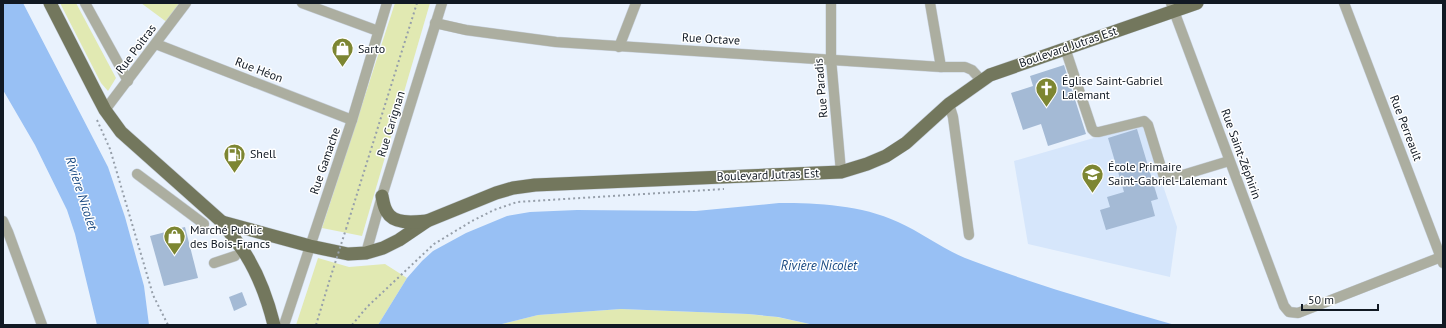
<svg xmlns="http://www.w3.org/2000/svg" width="1446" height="328" font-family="'PT Sans',sans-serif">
<rect width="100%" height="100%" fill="#e9f2fd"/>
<path fill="#d6e6fb" d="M1142,124L1177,227L1170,277L1028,244L1014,161Z"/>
<g fill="#e1e9b2">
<path d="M60,3H76L116,78L108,91L101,83Z"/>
<path d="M141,3H182L168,23Z"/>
<path d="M395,3H430L362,236L322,228Z"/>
<path d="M318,258L349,267L385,264L407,278L378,325H296Z"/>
<path d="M621,309L748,314L777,317L814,325H498L538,315Z"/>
</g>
<g fill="#98c0f4">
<path d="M3,3H23L108,167L125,217L144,286L149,325H97L75,234L67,210L35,145L3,90Z"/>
<path d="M779,203C819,203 861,205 898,222C923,233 946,252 973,261C1039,286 1107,305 1175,325H814L778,317L748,314L621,309L538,315L498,325H378L407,278L422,261L433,251L466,233L507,216L530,212L577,210L696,211Z"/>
</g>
<g fill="#a4bad5">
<path d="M1064,65L1086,134L1048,146L1041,124L1023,130L1011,93L1033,86L1030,76Z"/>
<path d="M1137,129L1158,199L1151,201L1155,216L1106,230L1100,210L1110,207L1107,197L1124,192L1108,138Z"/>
<path d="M185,227L198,278L164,286L150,236Z"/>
<path d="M242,292L247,305L234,311L229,297Z"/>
</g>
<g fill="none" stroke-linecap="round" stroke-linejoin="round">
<defs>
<g id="minor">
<path d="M85,3L128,81"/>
<path d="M302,3L378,31"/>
<path d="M831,3V59L841,172"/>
<path d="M930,3L941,67"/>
<path d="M1171,3L1284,306L1289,312L1298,313L1441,257"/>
<path d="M1344,3L1443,263"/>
<path d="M435,23L466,30L556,42L941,67H965L972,70L981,80"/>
<path d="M156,44L352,120"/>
<path d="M619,47L636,3"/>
<path d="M1065,48L1092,129L1095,132H1099L1144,121L1148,125L1164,177L1167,178H1173L1229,161"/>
<path d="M949,104L953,117L969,235"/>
<path d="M105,110L186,3"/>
<path d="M137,174L204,224"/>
<path d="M3,221L8,232L42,325"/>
<path d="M366,253L382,196L442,3"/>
<path d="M214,263L235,256"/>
<path d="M284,325L352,120L387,3"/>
</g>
<g id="major">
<path d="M50,3L94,89L105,110L121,132L222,222L310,246L348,254L366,253L383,248L399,240L427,221L496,193L513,188L535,185L841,172L867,164L886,156L906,143L949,104L990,75L1197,3"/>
<path d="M382,196C383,201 384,208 387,212C394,225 415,222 427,221"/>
<path d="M222,222C230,233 239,244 246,255C259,276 268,301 274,325"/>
</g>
</defs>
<use href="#minor" stroke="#c6cfda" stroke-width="11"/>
<use href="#major" stroke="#c6cfda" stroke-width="14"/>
<g stroke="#969faa" stroke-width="2" stroke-dasharray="2 3" stroke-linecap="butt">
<path d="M97,120L110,149L153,295L168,325"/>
<path d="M346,229L417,3"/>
<path d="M316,325L329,282"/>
<path d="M352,325L367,307L434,244L472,221L494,210L517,202L724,189"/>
</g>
<use href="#minor" stroke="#acaea0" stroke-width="10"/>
<use href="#major" stroke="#73775d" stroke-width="13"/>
<path stroke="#969faa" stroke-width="2" stroke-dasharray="2 3" stroke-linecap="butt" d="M329,282L346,229"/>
</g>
<defs>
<symbol id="shop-pin" viewBox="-11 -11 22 30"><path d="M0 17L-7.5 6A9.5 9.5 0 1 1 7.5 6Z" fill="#7d8632" stroke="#fff"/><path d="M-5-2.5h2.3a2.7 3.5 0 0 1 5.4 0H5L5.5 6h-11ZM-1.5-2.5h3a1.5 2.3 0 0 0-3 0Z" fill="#fff"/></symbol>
<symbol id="church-pin" viewBox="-11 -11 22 30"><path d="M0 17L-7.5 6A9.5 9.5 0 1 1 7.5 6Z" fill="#7d8632" stroke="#fff"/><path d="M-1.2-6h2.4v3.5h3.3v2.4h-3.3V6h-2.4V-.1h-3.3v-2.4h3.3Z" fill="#fff"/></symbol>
<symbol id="fuel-pin" viewBox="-11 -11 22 30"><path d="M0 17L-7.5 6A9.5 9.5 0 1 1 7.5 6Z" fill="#7d8632" stroke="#fff"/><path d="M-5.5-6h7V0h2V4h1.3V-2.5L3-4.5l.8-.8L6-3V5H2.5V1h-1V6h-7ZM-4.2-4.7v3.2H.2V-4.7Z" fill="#fff"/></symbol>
<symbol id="school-pin" viewBox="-11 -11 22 30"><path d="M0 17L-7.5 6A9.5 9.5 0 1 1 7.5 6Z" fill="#7d8632" stroke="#fff"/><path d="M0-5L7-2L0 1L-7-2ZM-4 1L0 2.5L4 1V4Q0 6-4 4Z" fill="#fff"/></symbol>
</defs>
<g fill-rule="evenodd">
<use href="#shop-pin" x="330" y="36" width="25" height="34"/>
<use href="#church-pin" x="1034" y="76" width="25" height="34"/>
<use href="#fuel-pin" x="222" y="142" width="25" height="34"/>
<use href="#school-pin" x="1080" y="162" width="25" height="34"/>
<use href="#shop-pin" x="162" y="224" width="25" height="34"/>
</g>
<g text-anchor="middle" stroke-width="3" stroke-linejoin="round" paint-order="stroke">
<g font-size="12" fill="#111923" stroke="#fff">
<text transform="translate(711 39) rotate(3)" y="4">Rue Octave</text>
<text transform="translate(1068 47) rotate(-19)" y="4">Boulevard Jutras Est</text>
<text transform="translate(136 49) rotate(-53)" y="4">Rue Poitras</text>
<text transform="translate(259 70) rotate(21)" y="4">Rue Héon</text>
<text transform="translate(821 88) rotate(-95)" y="4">Rue Paradis</text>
<text transform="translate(391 124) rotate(-73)" y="4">Rue Carignan</text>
<text transform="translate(1406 128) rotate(69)" y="4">Rue Perreault</text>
<text transform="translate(1241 154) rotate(70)" y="4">Rue Saint-Zéphirin</text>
<text transform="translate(325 161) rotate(-71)" y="4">Rue Gamache</text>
<text transform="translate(768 175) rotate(-2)" y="4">Boulevard Jutras Est</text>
</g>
<g font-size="12" fill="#111923" stroke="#fff" text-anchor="start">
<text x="358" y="53">Sarto</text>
<text x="1062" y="85">Église Saint-Gabriel<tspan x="1062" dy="14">Lalemant</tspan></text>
<text x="250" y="158">Shell</text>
<text x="1108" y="171">École Primaire<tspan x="1108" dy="14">Saint-Gabriel-Lalemant</tspan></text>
<text x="190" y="234">Marché Public<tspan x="190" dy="14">des Bois-Francs</tspan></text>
</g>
<g font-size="13" font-style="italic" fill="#184982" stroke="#fff">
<text transform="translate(82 193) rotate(72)" y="5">Rivière Nicolet</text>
<text x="819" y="270">Rivière Nicolet</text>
</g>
</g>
<rect width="1446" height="328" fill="none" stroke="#111923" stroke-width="8"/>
<path d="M1302 304v6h76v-6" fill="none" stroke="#111923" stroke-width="2"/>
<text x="1308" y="304" font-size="12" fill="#111923" stroke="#ffffff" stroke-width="3" paint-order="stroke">50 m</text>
</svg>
